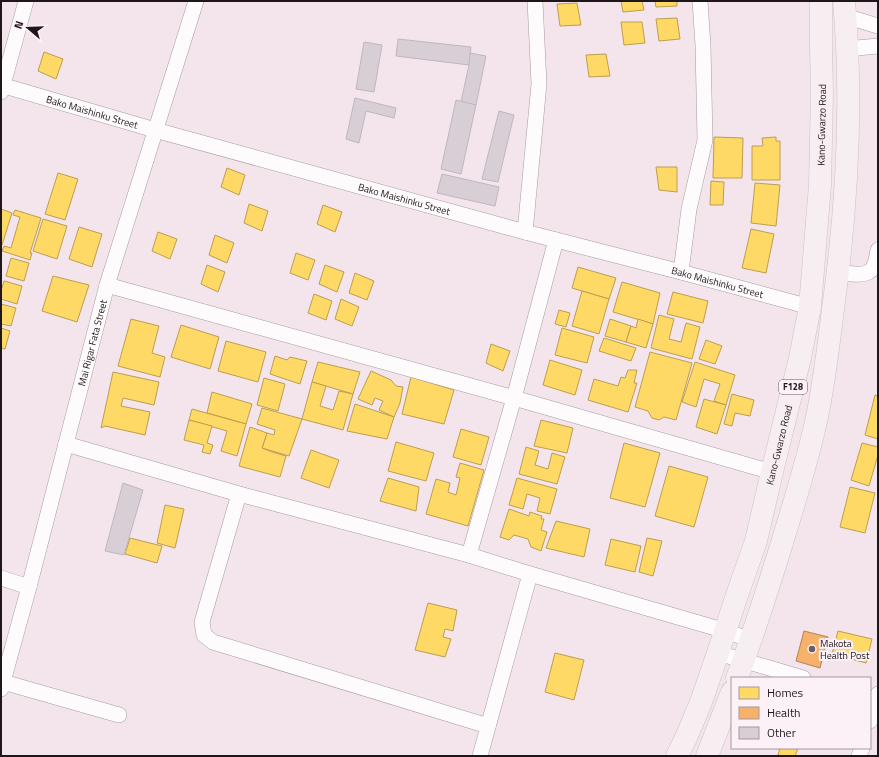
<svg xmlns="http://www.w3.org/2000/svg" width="879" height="757" font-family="'Titillium Web',sans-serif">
<rect width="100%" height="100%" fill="#f4e5ed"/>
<g fill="#ffd966" stroke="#bc9e50">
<path d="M621,1H642L644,10L623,12Z"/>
<path d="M655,1H677V6L656,7Z"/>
<path d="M577,3L581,25L560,26L557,4Z"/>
<path d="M677,18L680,39L659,41L656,19Z"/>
<path d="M621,22H642L645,43L624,45Z"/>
<path d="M44,52L63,59L56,79L38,71Z"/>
<path d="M606,54L610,76L589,77L586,55Z"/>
<path d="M714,137L743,138L742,178H713Z"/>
<path d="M776,137V141H780V180H752V146H763L762,138Z"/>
<path d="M656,167H677V192L659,190Z"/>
<path d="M227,168L245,175L239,195L221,187Z"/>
<path d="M58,173L78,179L65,220L45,214Z"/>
<path d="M711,181L724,182L723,205H710Z"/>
<path d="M755,183L780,185L776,226L751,223Z"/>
<path d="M249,204L268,211L262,231L244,223Z"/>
<path d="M323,205L342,212L335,232L317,224Z"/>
<path d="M1,209L12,213L2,245H1Z"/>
<path d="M15,210L41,218L30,253H32L30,260L2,251L4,246L11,248L20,217L13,215Z"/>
<path d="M43,219L67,226L57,259L33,251Z"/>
<path d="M79,227L102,234L92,267L69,259Z"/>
<path d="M751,229L774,234L766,273L742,268Z"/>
<path d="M158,232L177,239L170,259L152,251Z"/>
<path d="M215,235L234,243L227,263L209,255Z"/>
<path d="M296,253L315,260L308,280L290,273Z"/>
<path d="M11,258L29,263L24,281L6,276Z"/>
<path d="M207,265L225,272L218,292L201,284Z"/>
<path d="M325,265L344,272L337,292L319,284Z"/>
<path d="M578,267L616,278L609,299L572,288Z"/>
<path d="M355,273L374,281L367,300L349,293Z"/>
<path d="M53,276L89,285L77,322L42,311Z"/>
<path d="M4,281L22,286L17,304L1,299V291Z"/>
<path d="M622,282L660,293L653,324L613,312Z"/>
<path d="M582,291L609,299L599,334L572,326Z"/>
<path d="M673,292L708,301L703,323L667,314Z"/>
<path d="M314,294L332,301L326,320L308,313Z"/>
<path d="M341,299L359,307L352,326L335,319Z"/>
<path d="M1,304L16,308L11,326L1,324Z"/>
<path d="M559,310L570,313L566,327L555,324Z"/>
<path d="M659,315L674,319L669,339L681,342L686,323L700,327L692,359L651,348Z"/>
<path d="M131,319L159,326L152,353L165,357L160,377L118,366Z"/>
<path d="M610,319L631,326L626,342L605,336Z"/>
<path d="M638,319L653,324L646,348L626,342L631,326L636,328Z"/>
<path d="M181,325L219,337L210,369L171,357Z"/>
<path d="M1,328L10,331L5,349L1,348Z"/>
<path d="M562,328L594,337L587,363L555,355Z"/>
<path d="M604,338L636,348L631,361L599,351Z"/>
<path d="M706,340L722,346L715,364L699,359Z"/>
<path d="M226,341L266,352L258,382L218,371Z"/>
<path d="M491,344L510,351L503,371L486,363Z"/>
<path d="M650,352L692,363L676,420L664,417L659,420L652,418L648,411L635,407Z"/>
<path d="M275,356L287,360L290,357L307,361L300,384L270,374Z"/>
<path d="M550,360L582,370L575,395L543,385Z"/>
<path d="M318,362L360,372L353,394L312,382Z"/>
<path d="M695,362L735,375L726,405L714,401L720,384L704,379L696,407L682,402Z"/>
<path d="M628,370H637L634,383H637L628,412L588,400L594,379L618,386L621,377L625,378Z"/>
<path d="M371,371L391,380L396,386L403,387L400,403L394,417L379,410L383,401L375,398L372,405L358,399Z"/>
<path d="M113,372L159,382L154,405L123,398L121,406L150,412L145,435L105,426L101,428Z"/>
<path d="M411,377L454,390L444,424L402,414Z"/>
<path d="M264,378L285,384L278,411L257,405Z"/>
<path d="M312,382L326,386L320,406L333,410L339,391L353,394L343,430L302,419Z"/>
<path d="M212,392L252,404L246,424L207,413Z"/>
<path d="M732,394L754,400L750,416L735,413L732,426L724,424Z"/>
<path d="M875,395L878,396V439L865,435Z"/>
<path d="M704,399L726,405L717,434L696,427Z"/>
<path d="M355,404L394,417L387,439L347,431Z"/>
<path d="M262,408L302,419L289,456L262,448L267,433L274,435L275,430L257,424Z"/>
<path d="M192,409L246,424L237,456L221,451L227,431L189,420Z"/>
<path d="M189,420L212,426L207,443L213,445L210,454L202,452L204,445L184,440Z"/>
<path d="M541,420L573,428L567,453L534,446Z"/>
<path d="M250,427L267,433L262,448L272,452L286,456L280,477L239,466Z"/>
<path d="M461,429L489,437L481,465L453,457Z"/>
<path d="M396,442L434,453L426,481L388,471Z"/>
<path d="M624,443L660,453L645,507L610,498Z"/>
<path d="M862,443L878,447V455L869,486L851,480Z"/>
<path d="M526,447L539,451L535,465L548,469L552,453L565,457L557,484L519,474Z"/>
<path d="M311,450L339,460L329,488L301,478Z"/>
<path d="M460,463L484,470L468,526L426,514L436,479L450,483L448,492L456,495L460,478L456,477Z"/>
<path d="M669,466L708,477L694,527L655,516Z"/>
<path d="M388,478L419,487L416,511L380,501Z"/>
<path d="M517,478L557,489L550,514L537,511L540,498L527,494L523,509L509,505Z"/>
<path d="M850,487L875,493L865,533L840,527Z"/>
<path d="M165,505L184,509L175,548L157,543Z"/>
<path d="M509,509L529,516L530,512L542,516L541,519H544L541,530L547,532L541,551L531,547L528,539L514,535L509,540L500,537Z"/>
<path d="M556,521L590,529L584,557L546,548Z"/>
<path d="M130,538L162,546L157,563L125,554Z"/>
<path d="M647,538L662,541L653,576L639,572Z"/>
<path d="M611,539L641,546L635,572L605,565Z"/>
<path d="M428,603L457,610L453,631L445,629L443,637L451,639L445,657L415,650Z"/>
<path d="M838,631L872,639L866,663L832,654Z"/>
<path d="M555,653L584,660L574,700L545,692Z"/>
<path d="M780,748H798L795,756H783L778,755Z"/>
</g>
<path fill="#f6b26b" stroke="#b68353" d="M804,631L828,637L820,668L796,661Z"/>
<g fill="#d8ced5" stroke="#c1b6be">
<path d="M398,39L471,47L469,65L396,56Z"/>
<path d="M364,42L382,45L374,92L356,89Z"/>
<path d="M470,53L486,56L476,105L461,102L469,65Z"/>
<path d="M355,98L396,108L394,118L366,111L359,143L346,139Z"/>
<path d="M456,100L476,105L461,174L441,169Z"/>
<path d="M499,111L514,115L498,182L482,179Z"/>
<path d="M442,174L499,187L495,206L437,193Z"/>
<path d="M123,483L143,490L124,555L105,551Z"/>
</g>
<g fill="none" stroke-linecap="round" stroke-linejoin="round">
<defs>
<g id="street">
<path d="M845,16L878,26"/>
<path d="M846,49L878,46"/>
<path id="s1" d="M1,85L155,130L525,232L681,272L810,307"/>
<path d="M1,92L26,1"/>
<path d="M525,232L539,84L535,1"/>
<path d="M681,272L689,209L705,140L703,45L700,1"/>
<path d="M838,272C847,273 863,277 870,271C876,267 877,256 878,250"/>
<path d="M107,285L514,398L772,472"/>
<path d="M66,444L239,494L469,555L530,574L726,631L751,640"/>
<path d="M239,494L202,622L204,635L213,642L488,726"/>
<path d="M469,555L514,398L556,240"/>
<path d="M1,578L29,587"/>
<path d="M718,653L803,678"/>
<path d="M3,682L119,715"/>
<path id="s2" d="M1,689L29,587L107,285L196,1"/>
<path d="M870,721L878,694"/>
<path d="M480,756L530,574"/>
<path d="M859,756L862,748"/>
</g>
<g id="primary">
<path d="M737,678C754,633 768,588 782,543C794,504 806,465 815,426C824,387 828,348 833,309C847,208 853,103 844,1"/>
<path id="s3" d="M677,756L686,738L701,702L718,653L737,595L756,541L772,472L800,358L810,307L820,185L822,93L821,47V1"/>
<path d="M707,756L732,692"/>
</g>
</defs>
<use href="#street" stroke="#a69ba1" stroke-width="16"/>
<use href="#primary" stroke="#cac2c7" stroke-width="23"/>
<use href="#street" stroke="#fdfbfc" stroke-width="15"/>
<use href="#primary" stroke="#f6eef0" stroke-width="22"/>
</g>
<circle fill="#6a5e64" stroke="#fcf1f7" stroke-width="1.5" cx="812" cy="649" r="4"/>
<g text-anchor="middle" stroke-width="4" stroke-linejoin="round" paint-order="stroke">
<rect fill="#fcf1f7" stroke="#61585d" stroke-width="1" x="779" y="380" width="28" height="14" rx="3"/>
<g font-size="9" font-weight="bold" fill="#1f161b">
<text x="793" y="390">F128</text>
</g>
<g font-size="10" fill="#1f161b" stroke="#fcf1f7">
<text dy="4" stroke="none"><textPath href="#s1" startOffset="95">Bako Maishinku Street</textPath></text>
<text dy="4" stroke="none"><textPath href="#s3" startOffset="652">Kano-Gwarzo Road</textPath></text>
<text dy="4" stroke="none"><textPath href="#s1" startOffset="419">Bako Maishinku Street</textPath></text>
<text dy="4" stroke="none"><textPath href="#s1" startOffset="743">Bako Maishinku Street</textPath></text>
<text dy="4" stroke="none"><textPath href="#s2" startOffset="358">Mai Rigar Fata Street</textPath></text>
<text dy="4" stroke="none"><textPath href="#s3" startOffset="328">Kano-Gwarzo Road</textPath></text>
</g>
<g font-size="10" fill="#1f161b" stroke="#fcf1f7" text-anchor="start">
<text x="820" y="647">Makota<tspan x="820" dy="12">Health Post</tspan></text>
</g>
</g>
<rect width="879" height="757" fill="none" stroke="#1f161b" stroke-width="4"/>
<rect x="731" y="677" width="140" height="72" fill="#fcf1f7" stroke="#a4999f"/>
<rect x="739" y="687" width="20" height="12" fill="#ffd966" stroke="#a4999f"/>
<text x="767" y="697" font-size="12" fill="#1f161b">Homes</text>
<rect x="739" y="707" width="20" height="12" fill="#f6b26b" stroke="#a4999f"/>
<text x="767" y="717" font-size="12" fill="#1f161b">Health</text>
<rect x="739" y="727" width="20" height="12" fill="#d8ced5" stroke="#a4999f"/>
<text x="767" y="737" font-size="12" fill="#1f161b">Other</text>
<g transform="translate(28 28) rotate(289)" stroke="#fcf1f7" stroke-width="3" paint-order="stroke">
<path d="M0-3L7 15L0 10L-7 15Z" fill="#1f161b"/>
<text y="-6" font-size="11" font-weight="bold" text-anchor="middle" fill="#1f161b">N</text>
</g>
</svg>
